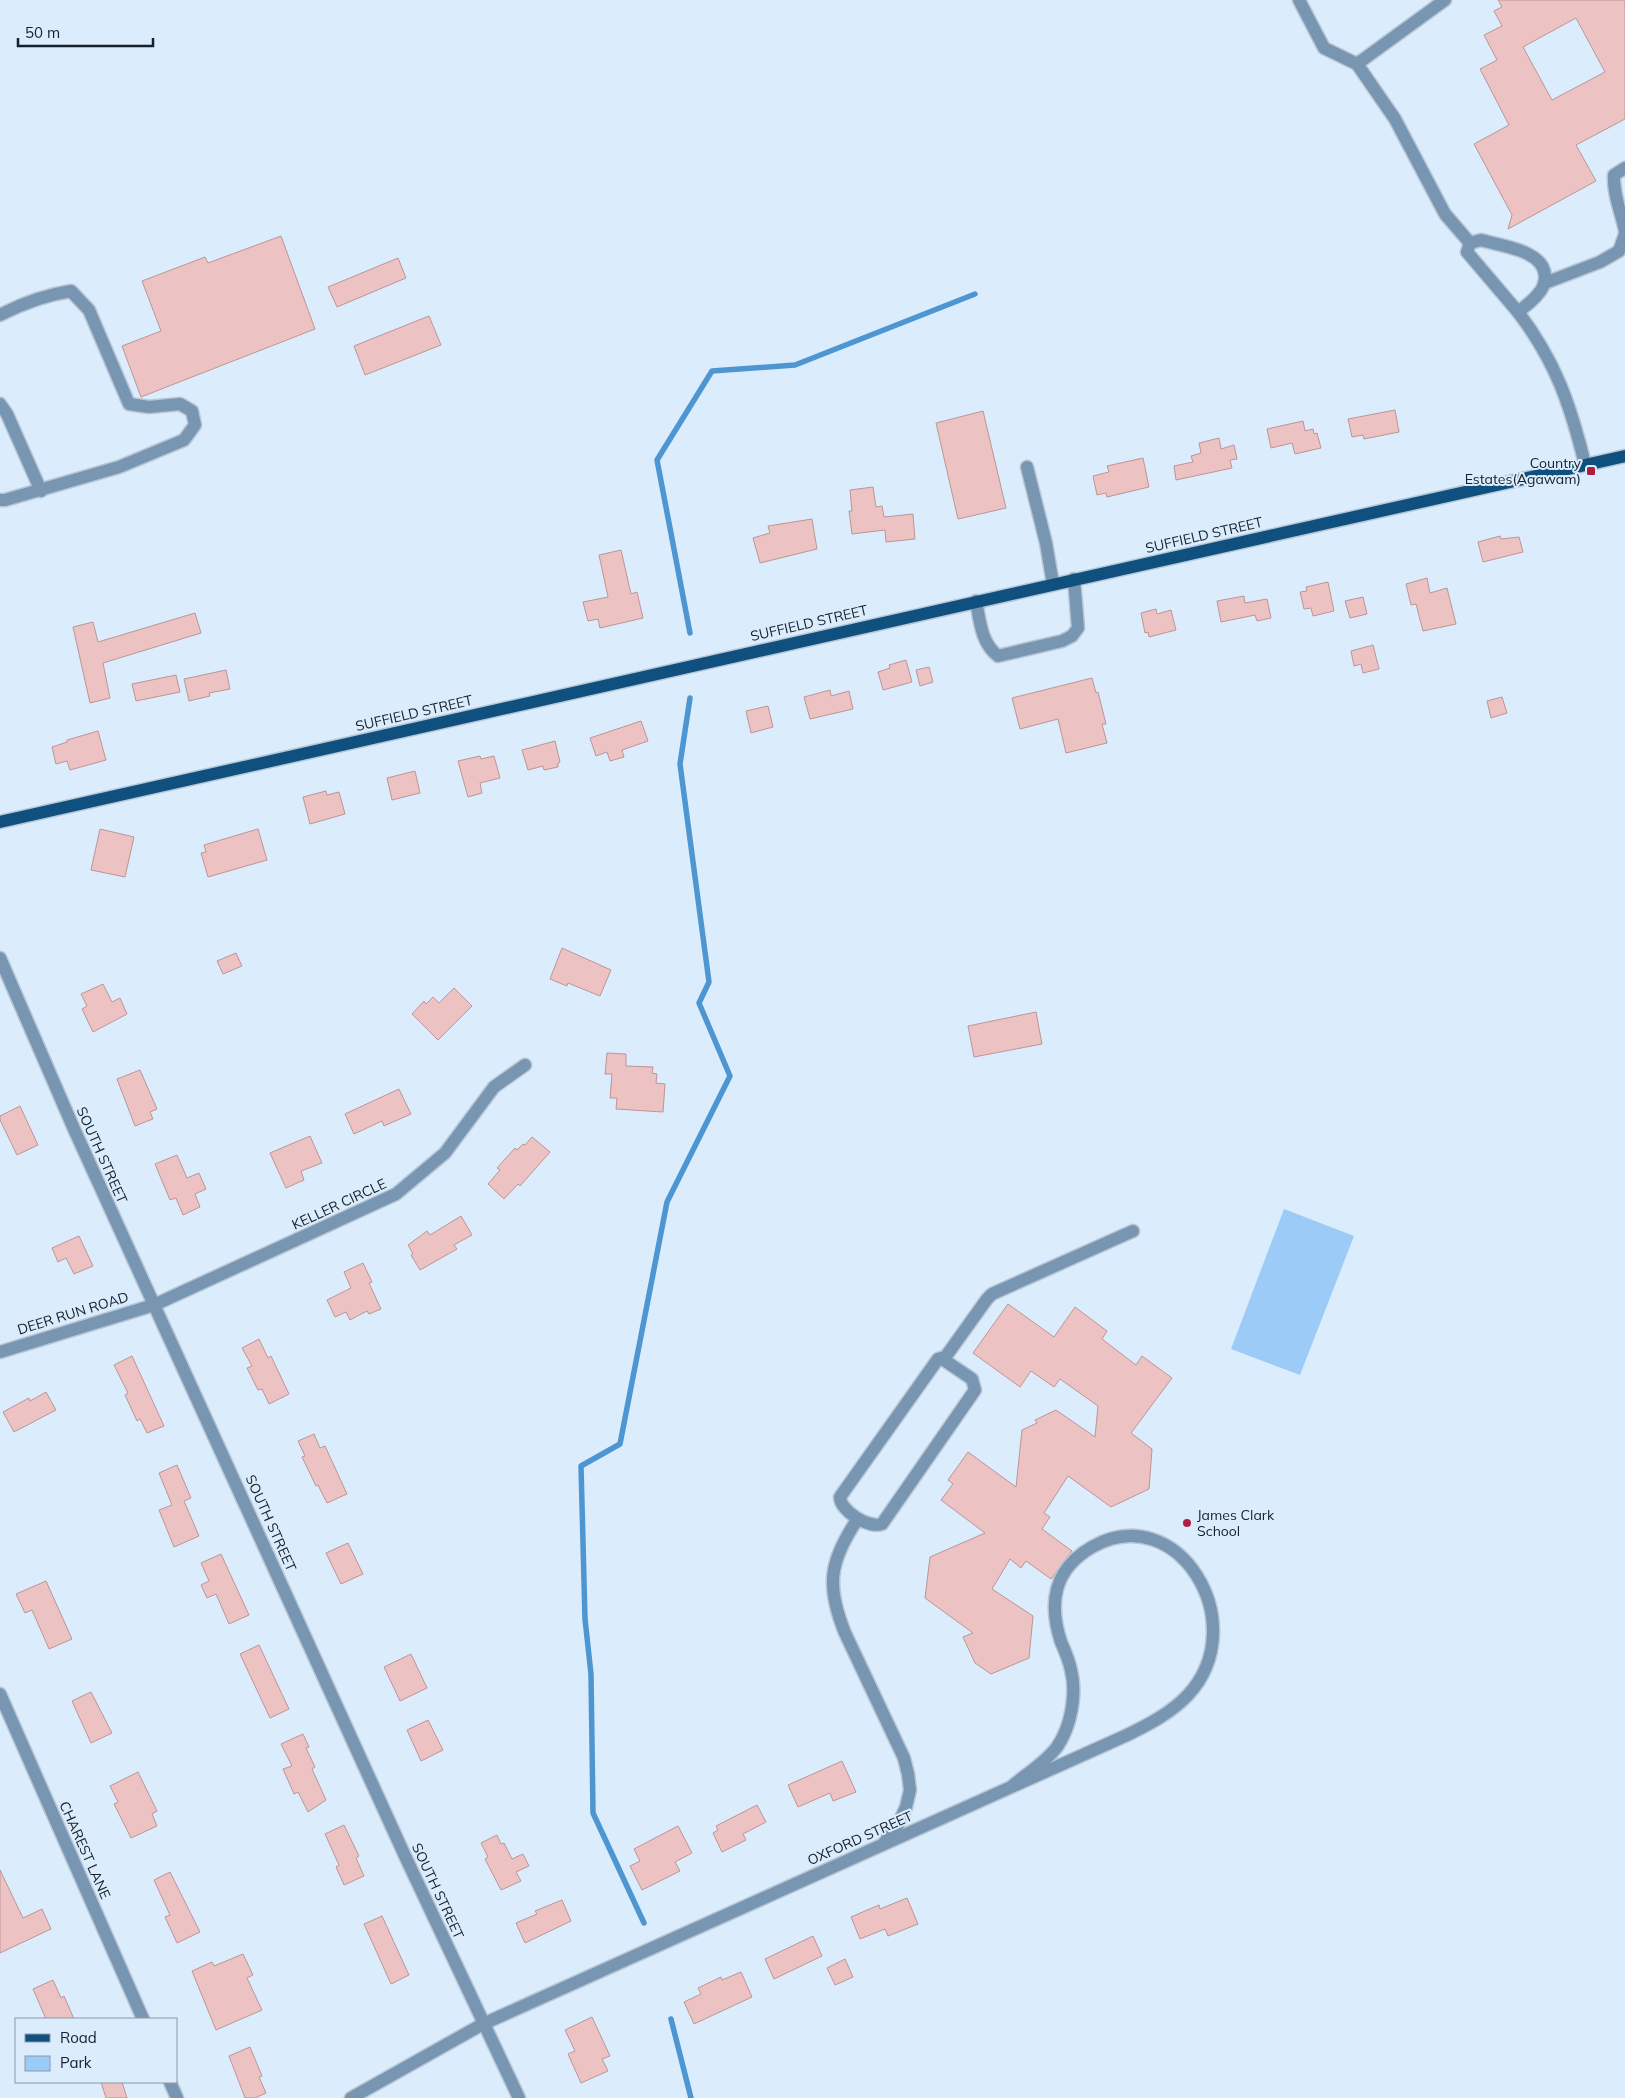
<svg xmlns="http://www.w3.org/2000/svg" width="1625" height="2098" font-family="Mulish,sans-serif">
<rect width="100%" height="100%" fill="#dbecfc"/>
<path fill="#9bcbf6" d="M1284,1209L1354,1236L1300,1375L1231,1349Z"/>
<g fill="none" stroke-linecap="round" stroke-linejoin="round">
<g stroke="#4d96d2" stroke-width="5.5">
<path d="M690,633L657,460L712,371L795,365L975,294"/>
<path d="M644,1923L593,1813L591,1674L585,1619L581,1466L620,1444L667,1202L730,1076L699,1003L709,982L680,764L690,698"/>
<path d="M671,2019L691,2098"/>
</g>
</g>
<g fill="#ecc2c3" stroke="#bd9596" fill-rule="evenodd">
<path d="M1498,0H1625V119L1576,145L1596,181L1508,229L1512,215L1474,144L1509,125L1480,69L1497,60L1484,35L1502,26L1494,11L1502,7ZM1576,18L1605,72L1552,100L1523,47Z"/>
<path d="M281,236L315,329L141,397L122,346L161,331L142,281L205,257L208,263Z"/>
<path d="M398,258L406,278L337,307L328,287Z"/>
<path d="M429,316L441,345L365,375L354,346Z"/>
<path d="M1395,410L1399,432L1364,439L1363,435L1352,437L1348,419Z"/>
<path d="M983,411L1006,508L958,519L936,423Z"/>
<path d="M1303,421L1305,431L1313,429L1314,434L1317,433L1321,448L1295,454L1292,443L1271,448L1267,429Z"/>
<path d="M1219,438L1221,449L1234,445L1237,459L1230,460L1232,468L1176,480L1174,466L1193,462L1191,456L1201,453L1199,443Z"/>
<path d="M1143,458L1149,487L1107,497L1106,493L1097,495L1093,476L1109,472L1107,466Z"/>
<path d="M873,487L876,507L882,506L884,517L913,514L915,539L886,542L885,530L852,534L849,511H852L850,490Z"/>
<path d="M812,519L817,549L760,563L753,538L770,533L768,526Z"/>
<path d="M1500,536L1501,539L1519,537L1523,552L1483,562L1478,542Z"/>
<path d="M621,550L631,594L637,592L643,618L600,628L598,619L588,621L583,602L608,597L599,555Z"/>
<path d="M1427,578L1430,593L1447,588L1456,624L1423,631L1416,604L1411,605L1406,584Z"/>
<path d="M1328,582L1334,611L1313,616L1311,608L1304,609L1300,592L1307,591L1306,587Z"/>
<path d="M1244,596L1245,603L1267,599L1271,618L1257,621L1255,615L1221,622L1217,601Z"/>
<path d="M1363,597L1367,614L1350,618L1345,601Z"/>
<path d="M1156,609L1157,614L1171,610L1176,630L1149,637L1148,632L1145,633L1141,613Z"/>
<path d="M195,613L201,633L103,663L110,698L90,703L73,627L93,622L98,642Z"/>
<path d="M1373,645L1379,669L1363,673L1361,664L1354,666L1351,651Z"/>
<path d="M906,660L912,682L883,690L878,672L890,668L889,665Z"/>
<path d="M929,667L933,682L920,686L916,670Z"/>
<path d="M226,670L230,689L209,693L210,696L189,701L184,679Z"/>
<path d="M176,675L180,692L136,701L132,684Z"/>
<path d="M1092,678L1096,693L1098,692L1106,724H1102L1107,743L1066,753L1058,719L1020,729L1012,698Z"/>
<path d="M830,690L831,696L849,691L853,709L810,719L804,697Z"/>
<path d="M1502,697L1507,713L1491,718L1487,701Z"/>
<path d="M768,706L773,727L751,733L746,711Z"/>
<path d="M641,721L648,741L622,750L624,757L610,761L607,752L596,756L590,738Z"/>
<path d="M98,731L106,760L70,770L67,761L56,764L52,747L67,742V740Z"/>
<path d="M555,741L560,762L558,763V767L544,770L543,766L528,770L522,750Z"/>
<path d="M480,756L481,759L494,756L500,778L480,783L482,793L468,797L458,761Z"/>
<path d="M415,771L420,793L392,800L387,778Z"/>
<path d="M326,791L327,795L339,792L345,814L310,824L303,797Z"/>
<path d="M100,829L134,837L125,877L91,870Z"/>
<path d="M258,829L267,860L208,877L201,853L206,852L204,845Z"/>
<path d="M562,948L611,970L600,996L568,983L567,986L550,979Z"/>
<path d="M236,953L242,966L223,974L217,961Z"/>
<path d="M103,984L112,1002L120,998L127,1014L93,1032L82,1009L87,1006L81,994Z"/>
<path d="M454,988L472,1006L438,1040L412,1014L424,1001L426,1004L433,997L439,1003Z"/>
<path d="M1036,1012L1042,1044L974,1057L968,1026Z"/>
<path d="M607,1053L626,1054V1066L653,1067L652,1073L657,1074L656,1083L665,1084L663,1112L616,1109L617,1098H610L612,1074H605Z"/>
<path d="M140,1070L157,1109L150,1112L153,1119L135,1126L117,1079Z"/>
<path d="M399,1089L411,1114L384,1126L382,1121L354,1134L345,1114Z"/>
<path d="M20,1106L38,1145L17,1155L0,1120V1116Z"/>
<path d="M310,1136L322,1163L301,1171L304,1180L286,1188L270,1153Z"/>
<path d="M532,1137L550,1152L520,1186L518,1184L504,1199L488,1184L500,1170L497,1168L515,1148L517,1150L523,1144L525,1145Z"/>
<path d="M177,1155L187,1178L199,1173L206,1189L195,1194L200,1207L183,1215L176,1198L170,1200L155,1164Z"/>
<path d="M461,1216L472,1235L454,1245L457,1249L420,1270L411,1255L413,1254L408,1245L427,1231L430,1235Z"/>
<path d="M79,1236L93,1266L74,1274L66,1258L58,1262L52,1248Z"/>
<path d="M363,1263L372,1282L369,1283L381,1309L369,1314L367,1311L350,1320L346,1312L335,1317L327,1300L351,1288L344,1272Z"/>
<path d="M1008,1304L1054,1337L1075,1307L1107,1331L1102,1339L1136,1365L1142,1356L1172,1378L1131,1433L1152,1449L1149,1489L1111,1507L1068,1476L1044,1513L1050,1517L1042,1529L1072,1551L1051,1579L1026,1561L1021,1568L1010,1559L992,1589L1033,1616L1029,1658L991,1674L975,1663L963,1637L973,1633L925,1598L930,1557L985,1533L941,1500L953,1484L948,1480L968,1452L1016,1487L1022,1430L1037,1423L1035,1420L1056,1410L1095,1437L1098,1406L1060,1379L1054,1387L1031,1371L1020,1387L973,1353Z"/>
<path d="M259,1339L268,1358L271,1356L289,1394L269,1404L262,1389L258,1390L247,1368L252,1366L242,1348Z"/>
<path d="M132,1356L164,1426L147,1433L140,1419L137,1421L125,1395L128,1393L114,1365Z"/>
<path d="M46,1392L56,1410L14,1432L3,1412L29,1398L30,1401Z"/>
<path d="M314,1434L320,1448L325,1446L347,1494L327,1503L318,1485L316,1486L302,1457L305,1456L298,1441Z"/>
<path d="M177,1465L191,1498L184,1501L199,1536L174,1547L159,1510L172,1505L159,1473Z"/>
<path d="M348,1543L363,1574L341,1584L326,1553Z"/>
<path d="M221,1554L249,1615L229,1624L216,1594L207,1598L201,1585L209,1581L201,1563Z"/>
<path d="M46,1581L72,1639L49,1649L32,1610L25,1613L16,1594Z"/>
<path d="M259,1645L289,1709L270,1718L240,1654Z"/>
<path d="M411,1654L427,1688L400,1701L384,1667Z"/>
<path d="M91,1692L112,1733L91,1743L72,1701Z"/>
<path d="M428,1720L443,1750L421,1761L407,1730Z"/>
<path d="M303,1734L309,1747L306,1748L315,1767L312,1769L326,1800L308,1812L298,1792L294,1794L283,1769L292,1766L281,1744Z"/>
<path d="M842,1761L856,1792L833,1801L830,1793L798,1807L788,1785Z"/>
<path d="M138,1772L157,1811L152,1814L157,1826L131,1838L114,1804L118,1802L110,1786Z"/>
<path d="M757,1805L766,1822L743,1834L746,1840L722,1852L713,1833L718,1830L716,1826Z"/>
<path d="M344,1825L359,1856L356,1858L364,1876L344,1885L336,1867L339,1865L325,1834Z"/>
<path d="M678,1826L692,1853L675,1862L680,1871L642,1890L630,1866L640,1861L634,1849Z"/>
<path d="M497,1835L501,1844L504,1843L512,1859L523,1854L529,1866L516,1872L521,1881L501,1890L485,1859L488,1857L481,1843Z"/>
<path d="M0,1870L23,1918L42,1909L51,1929L0,1953Z"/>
<path d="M170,1872L200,1932L177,1943L165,1917L170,1915L154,1880Z"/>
<path d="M907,1898L918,1924L888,1936L885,1929L860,1939L851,1917L879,1905L880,1909Z"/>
<path d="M562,1900L571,1921L525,1943L516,1923L537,1914L535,1911Z"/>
<path d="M382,1916L409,1975L391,1984L364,1924Z"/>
<path d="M813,1936L822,1956L774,1979L765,1959Z"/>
<path d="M243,1954L253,1975L247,1978L262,2010L216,2030L192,1971L212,1962L214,1966Z"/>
<path d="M845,1959L853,1977L835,1985L827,1968Z"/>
<path d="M741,1972L752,1997L694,2024L684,2002L701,1994L698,1988L721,1977L722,1980Z"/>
<path d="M53,1980L61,1998L64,1996L74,2019H46L33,1989Z"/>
<path d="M592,2017L610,2056L602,2059L608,2071L581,2083L568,2054L575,2051L565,2030Z"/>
<path d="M250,2047L262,2076L259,2077L266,2093L255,2098H245L229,2056Z"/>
<path d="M101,2082H122L127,2098H106Z"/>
</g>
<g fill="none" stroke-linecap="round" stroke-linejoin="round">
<defs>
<g id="minor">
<path d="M1299,0L1324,48L1357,64L1395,119L1445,214L1470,243"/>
<path d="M1357,64L1445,0"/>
<path d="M1625,168L1614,175C1613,194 1621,212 1625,231"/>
<path d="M1481,240C1501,246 1544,250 1545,276C1545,283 1543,289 1538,294C1533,301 1524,307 1518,312L1467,252L1470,243Z"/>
<path d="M1545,283L1600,262L1619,251L1625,234"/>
<path d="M1518,312C1556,362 1570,404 1585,464"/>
<path d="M0,315C23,303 45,295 71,291L89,310L129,404L149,407L180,404L192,411L195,425L184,440L119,467L5,500H0"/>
<path d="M0,404L7,414L41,491"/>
<path d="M1027,467L1046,543L1053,584"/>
<path d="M976,601C980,621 981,643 998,656L1062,641L1072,636L1078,628L1074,579"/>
<path d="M0,958L74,1129L405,1856L519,2098"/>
<path d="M0,1352L154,1305L396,1194L445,1153L494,1087L525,1065"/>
<path d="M941,1358L972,1379L975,1390L882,1524C869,1529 840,1511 840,1497L938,1359Z"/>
<path d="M944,1359L987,1299L992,1294L1133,1231"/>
<path d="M857,1520C829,1562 826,1586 845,1633L904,1758L908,1774L910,1790L906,1807L898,1825L884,1843"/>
<path d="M0,1694L143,2019"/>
<path d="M170,2082L177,2098"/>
<path d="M351,2098L483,2024L1125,1736C1148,1725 1171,1713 1188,1695C1254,1624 1178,1498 1092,1547C1054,1569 1048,1602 1061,1642C1065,1651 1069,1660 1071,1670C1077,1694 1071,1727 1057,1747C1045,1763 1026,1774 1011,1787"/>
</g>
<path id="major" d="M0,822L1625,456"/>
</defs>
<use href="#minor" stroke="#b7c7d6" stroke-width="15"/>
<use href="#major" stroke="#b7c7d6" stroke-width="15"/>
<use href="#minor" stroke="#7896b1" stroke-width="12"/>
<use href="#major" stroke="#0f507e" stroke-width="12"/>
</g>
<g fill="#b11d3c" stroke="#dbecfc" stroke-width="2">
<rect x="1586" y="466" width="10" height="10" rx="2.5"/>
<circle cx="1187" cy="1523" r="5"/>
</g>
<g text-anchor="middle" stroke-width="4" stroke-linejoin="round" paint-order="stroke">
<g font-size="14" fill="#15202a" stroke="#dbecfc" text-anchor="end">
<text x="1581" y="468">Country<tspan x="1581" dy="16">Estates(Agawam)</tspan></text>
<text x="1197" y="1520" text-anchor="start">James Clark<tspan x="1197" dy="16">School</tspan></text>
</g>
<g font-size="14" fill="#15202a" stroke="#dbecfc">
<text transform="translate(1204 535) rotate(-13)" y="5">SUFFIELD STREET</text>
<text transform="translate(809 623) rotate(-13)" y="5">SUFFIELD STREET</text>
<text transform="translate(414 713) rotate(-13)" y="5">SUFFIELD STREET</text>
<text transform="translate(102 1155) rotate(66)" y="5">SOUTH STREET</text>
<text transform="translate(339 1204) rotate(-25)" y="5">KELLER CIRCLE</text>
<text transform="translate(73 1313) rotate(-17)" y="5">DEER RUN ROAD</text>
<text transform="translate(271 1523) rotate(66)" y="5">SOUTH STREET</text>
<text transform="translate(860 1838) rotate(-24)" y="5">OXFORD STREET</text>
<text transform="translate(85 1850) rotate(66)" y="5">CHAREST LANE</text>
<text transform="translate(438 1891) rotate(65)" y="5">SOUTH STREET</text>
</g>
</g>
<rect x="15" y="2018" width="162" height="65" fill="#dbecfc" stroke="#8c9aa8"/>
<rect x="25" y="2034" width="25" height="8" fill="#0f507e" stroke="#8c9aa8"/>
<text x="60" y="2043" font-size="15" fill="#15202a">Road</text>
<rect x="25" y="2056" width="25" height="15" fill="#9bcbf6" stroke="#8c9aa8"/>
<text x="60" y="2068" font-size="15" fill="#15202a">Park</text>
<path d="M18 38v8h135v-8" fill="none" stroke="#15202a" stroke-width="2.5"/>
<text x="25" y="38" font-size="15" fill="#15202a" stroke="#dbecfc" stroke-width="4" paint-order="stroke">50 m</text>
</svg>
